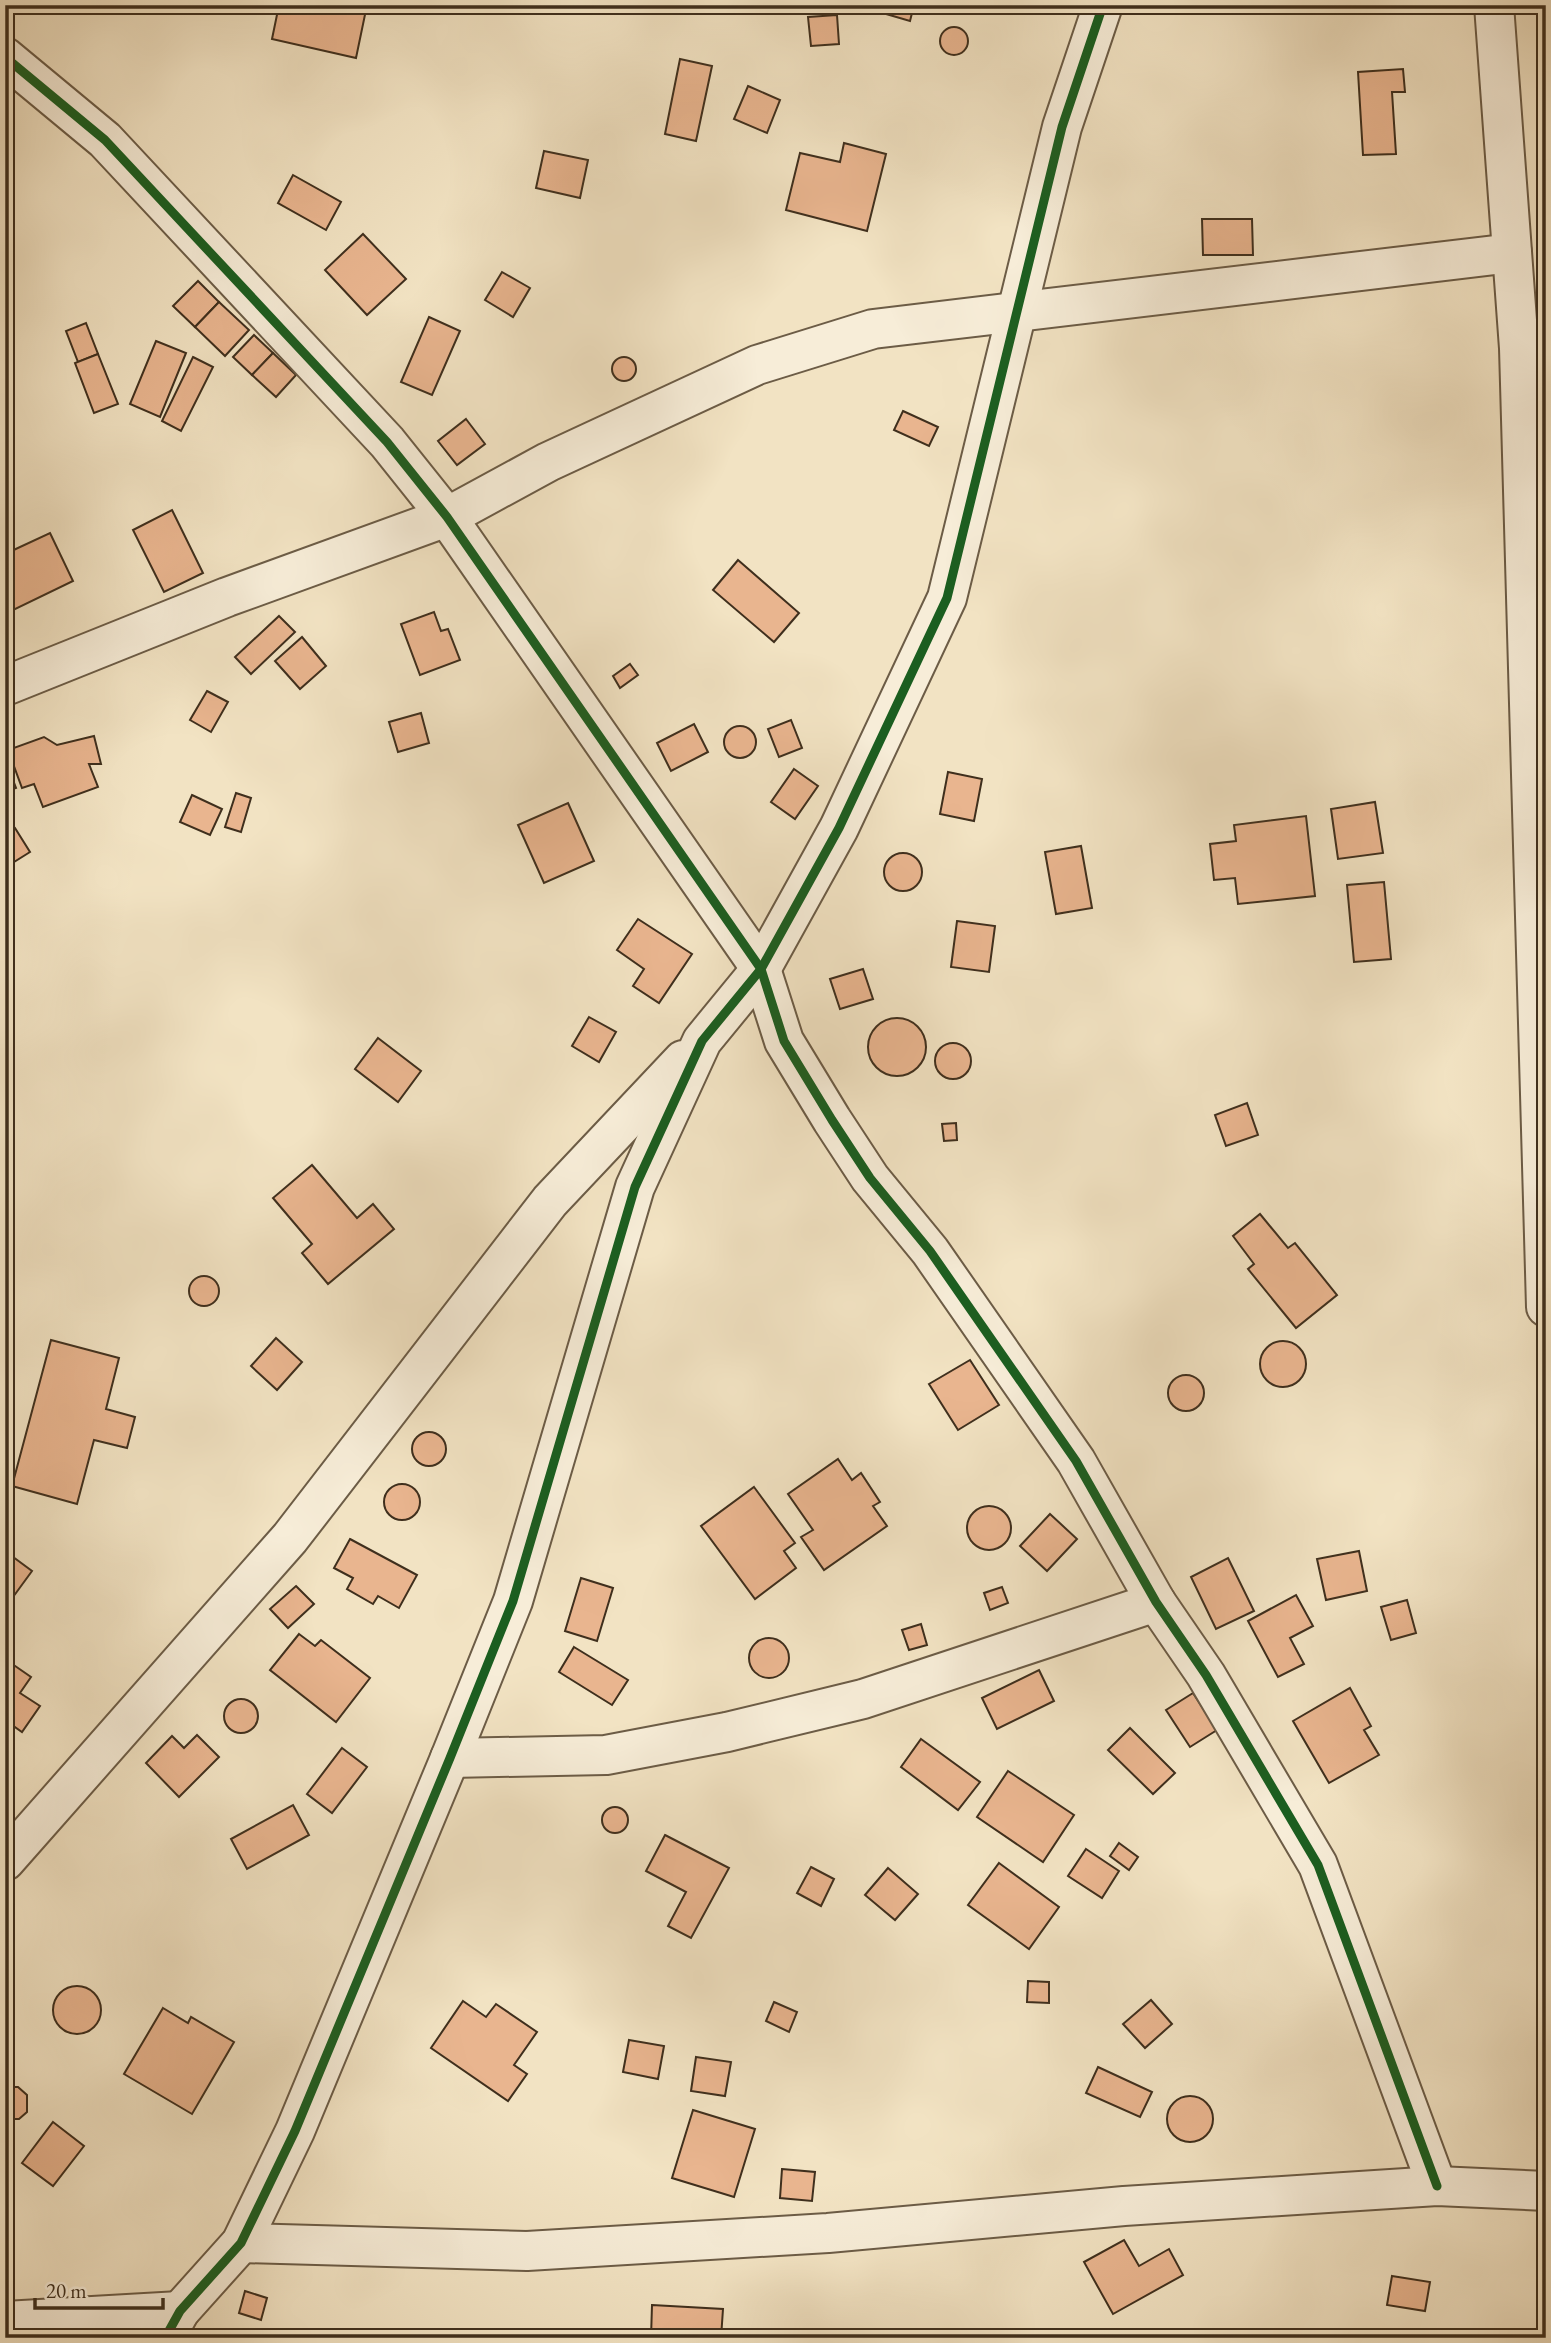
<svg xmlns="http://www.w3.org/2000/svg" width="1551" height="2343" font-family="'EB Garamond',serif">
<rect width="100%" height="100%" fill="#f2e3c3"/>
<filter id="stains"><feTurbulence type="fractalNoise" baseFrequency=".00286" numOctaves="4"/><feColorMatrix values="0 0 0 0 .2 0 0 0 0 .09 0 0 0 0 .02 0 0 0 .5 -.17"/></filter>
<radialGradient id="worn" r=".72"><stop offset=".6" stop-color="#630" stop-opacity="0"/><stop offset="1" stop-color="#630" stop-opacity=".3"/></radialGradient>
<g fill="#e9b58f" stroke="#3f2f1d" stroke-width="2">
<path d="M279,5H367L356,58L272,39Z"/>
<path d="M870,5H914L910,21L869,9Z"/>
<path d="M837,15L839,44L811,46L808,17Z"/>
<circle cx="954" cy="41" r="14"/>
<path d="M680,59L712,66L696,141L665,134Z"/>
<path d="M1403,69L1405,92H1392L1396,154L1363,155L1358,72Z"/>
<path d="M748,86L780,100L767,133L734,119Z"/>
<path d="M844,143L886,154L867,231L786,210L800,153L840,162Z"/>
<path d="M544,151L588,160L580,198L536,188Z"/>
<path d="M293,175L341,202L326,230L278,203Z"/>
<path d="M1202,219H1252L1253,255H1203Z"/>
<path d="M363,234L406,279L367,315L325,270Z"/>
<path d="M502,272L530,288L513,317L485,300Z"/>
<path d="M198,281L219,302L195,327L173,306Z"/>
<path d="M219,302L249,330L225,356L195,327Z"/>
<path d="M429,317L460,331L432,395L401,382Z"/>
<path d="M86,323L98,354L78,362L66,331Z"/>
<path d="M254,335L273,353L252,375L233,357Z"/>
<path d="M156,341L186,353L160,417L130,404Z"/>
<path d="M273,353L296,375L276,397L252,375Z"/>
<path d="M98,354L118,404L94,413L75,363Z"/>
<path d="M193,357L213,367L181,431L162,421Z"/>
<circle cx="624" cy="369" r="12"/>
<path d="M903,411L938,427L929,446L894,430Z"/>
<path d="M466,419L485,444L457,465L438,441Z"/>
<path d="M172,510L203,573L164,592L133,530Z"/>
<path d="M50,533L73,581L5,614V554Z"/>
<path d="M738,560L799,613L774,642L713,590Z"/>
<path d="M434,612L441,631L448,629L460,660L420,675L401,624Z"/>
<path d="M279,616L295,632L251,674L235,657Z"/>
<path d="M302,637L326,666L300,689L275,661Z"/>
<path d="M630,664L638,675L620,688L613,676Z"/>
<path d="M207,691L228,702L211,732L190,720Z"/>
<path d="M421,713L429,743L398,752L389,722Z"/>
<path d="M791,720L802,748L779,757L768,729Z"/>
<path d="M694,724L708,752L671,771L657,743Z"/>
<circle cx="740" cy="742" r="16"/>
<path d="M94,736L101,764H89L98,787L43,807L34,784L22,788L8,750L44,737L57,745Z"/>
<path d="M5,759L16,788L5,792Z"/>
<path d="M794,769L818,786L795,819L771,802Z"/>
<path d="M948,772L982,779L974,821L940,814Z"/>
<path d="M236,793L251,798L241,832L225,827Z"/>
<path d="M192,795L222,809L210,835L180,822Z"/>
<path d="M1375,802L1383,853L1338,859L1331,809Z"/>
<path d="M568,803L594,861L544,883L518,825Z"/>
<path d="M1306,816L1315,896L1238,904L1235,878L1214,880L1210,844L1236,841L1234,825Z"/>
<path d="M15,828L30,852L6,867L5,833Z"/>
<path d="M1081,846L1092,908L1056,914L1045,852Z"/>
<circle cx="903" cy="872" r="19"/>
<path d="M1384,882L1391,959L1354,962L1347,885Z"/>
<path d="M638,919L692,954L659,1003L633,986L644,969L617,950Z"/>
<path d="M957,921L995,926L989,972L951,967Z"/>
<path d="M863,969L873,999L840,1009L830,979Z"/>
<path d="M589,1017L616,1032L599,1062L572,1046Z"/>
<circle cx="897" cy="1047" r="29"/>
<path d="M378,1038L421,1071L398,1102L355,1069Z"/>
<circle cx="953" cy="1061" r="18"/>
<path d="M1247,1103L1258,1135L1226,1146L1215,1115Z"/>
<path d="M956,1123L957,1140L944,1141L942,1124Z"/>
<path d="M312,1165L357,1218L373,1204L394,1229L328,1284L302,1253L312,1244L273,1198Z"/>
<path d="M1260,1214L1288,1248L1295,1243L1337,1295L1296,1328L1248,1269L1254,1264L1233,1236Z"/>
<circle cx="204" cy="1291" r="15"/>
<path d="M276,1338L302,1362L277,1390L251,1366Z"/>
<path d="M51,1340L119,1358L106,1409L135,1417L127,1448L94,1440L77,1504L12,1486Z"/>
<circle cx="1283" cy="1364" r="23"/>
<path d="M970,1360L999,1405L958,1430L929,1384Z"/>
<circle cx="1186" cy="1393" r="18"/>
<circle cx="429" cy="1449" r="17"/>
<path d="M838,1459L852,1480L861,1473L880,1502L873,1506L887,1526L824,1570L801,1537L813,1530L788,1494Z"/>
<circle cx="402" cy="1502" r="18"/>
<path d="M754,1487L795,1543L784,1551L796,1568L755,1599L701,1526Z"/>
<circle cx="989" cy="1528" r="22"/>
<path d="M1050,1514L1077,1539L1047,1571L1020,1546Z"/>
<path d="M350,1539L417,1575L399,1608L378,1596L373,1604L347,1589L353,1578L334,1568Z"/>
<path d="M5,1551L32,1571L5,1608Z"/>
<path d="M1359,1551L1367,1591L1326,1600L1317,1559Z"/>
<path d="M1228,1558L1254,1611L1216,1629L1191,1577Z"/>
<path d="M581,1578L613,1588L597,1641L565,1631Z"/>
<path d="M296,1586L314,1604L288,1628L270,1609Z"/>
<path d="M1002,1587L1008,1603L990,1610L984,1593Z"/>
<path d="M1296,1595L1313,1626L1290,1638L1304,1664L1278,1677L1248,1621Z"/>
<path d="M1407,1600L1416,1633L1391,1640L1381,1607Z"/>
<path d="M921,1624L927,1645L909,1650L902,1630Z"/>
<path d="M299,1634L315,1646L321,1640L370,1678L336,1722L270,1670Z"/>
<circle cx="769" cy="1658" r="20"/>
<path d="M574,1647L628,1680L612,1705L559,1672Z"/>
<path d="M5,1659L31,1677L20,1693L40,1706L22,1732L5,1720Z"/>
<path d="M1039,1670L1054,1701L997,1729L982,1698Z"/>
<path d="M1350,1688L1371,1726L1364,1730L1379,1755L1329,1783L1293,1721Z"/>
<path d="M1193,1693L1217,1730L1190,1747L1166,1710Z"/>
<circle cx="241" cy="1716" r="17"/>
<path d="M1130,1728L1175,1773L1153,1794L1108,1750Z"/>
<path d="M197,1735L219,1757L179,1797L146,1763L172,1736L184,1748Z"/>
<path d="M921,1739L980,1782L958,1810L901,1767Z"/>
<path d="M342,1748L367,1767L332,1813L307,1794Z"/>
<path d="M1008,1771L1074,1815L1043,1862L977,1817Z"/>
<path d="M293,1805L309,1835L247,1869L231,1839Z"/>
<circle cx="615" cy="1820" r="13"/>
<path d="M665,1835L729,1868L691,1938L668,1926L686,1892L646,1871Z"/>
<path d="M1119,1843L1138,1857L1129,1870L1110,1856Z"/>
<path d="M1086,1849L1119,1871L1102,1898L1068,1876Z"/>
<path d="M999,1863L1059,1907L1029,1949L968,1905Z"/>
<path d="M811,1867L834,1879L821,1906L797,1893Z"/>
<path d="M888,1868L918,1894L895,1920L865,1895Z"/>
<path d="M1028,1981L1049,1982V2003L1027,2002Z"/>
<circle cx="77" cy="2010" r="24"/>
<path d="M1151,2000L1172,2024L1145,2048L1123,2024Z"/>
<path d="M463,2001L486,2017L496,2004L537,2032L514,2065L527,2074L508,2101L431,2048Z"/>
<path d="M774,2002L797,2012L789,2032L766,2021Z"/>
<path d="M163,2008L188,2023L191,2017L234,2042L192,2114L124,2074Z"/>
<path d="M629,2040L664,2046L658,2079L623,2072Z"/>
<path d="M696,2057L731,2062L725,2096L691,2091Z"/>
<path d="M1098,2067L1152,2092L1140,2117L1086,2093Z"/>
<path d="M5,2087H18L27,2095V2112L19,2119H5Z"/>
<circle cx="1190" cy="2119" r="23"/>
<path d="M693,2110L755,2129L734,2197L672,2178Z"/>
<path d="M53,2122L84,2146L53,2186L22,2163Z"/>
<path d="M782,2169L815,2172L812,2201L780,2198Z"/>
<path d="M1124,2240L1139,2266L1169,2249L1183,2275L1113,2314L1084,2262Z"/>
<path d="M1392,2276L1430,2282L1425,2311L1387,2305Z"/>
<path d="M245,2291L267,2298L261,2320L239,2313Z"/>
<path d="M652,2305L723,2309L721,2338H651Z"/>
</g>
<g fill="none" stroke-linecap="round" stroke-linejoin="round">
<defs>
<g id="minor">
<path d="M1494,5L1519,348L1546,1307"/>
<path d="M5,57L105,140L387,442L447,517L761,969L784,1041L832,1120L870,1178L930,1251L1076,1461L1156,1602L1206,1675L1318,1865L1437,2186"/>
<path d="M5,686L227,597L447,517L548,462L757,365L873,329L1512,253"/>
<path d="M450,1758L606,1755L727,1732L863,1699L1156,1602"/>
<path d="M5,1861L290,1538L550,1201L683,1060"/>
<path d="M241,2243L527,2251L828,2233L1124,2206L1437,2186L1546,2191"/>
<path d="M5,2321L180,2311"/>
<path d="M165,2338L180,2311L241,2243L295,2131L450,1758L513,1601L635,1187L702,1041L761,969L839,828L947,598L1062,127L1103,5"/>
</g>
</defs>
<use href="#minor" stroke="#6c5c46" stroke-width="42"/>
<use href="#minor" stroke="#f7edd8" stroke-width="38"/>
<defs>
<g id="cycleway">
<path d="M5,57L105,140L387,442L447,517L761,969L784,1041L832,1120L870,1178L930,1251L1076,1461L1156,1602L1206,1675L1318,1865L1437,2186"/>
<path d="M165,2338L180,2311L241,2243L295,2131L450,1758L513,1601L635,1187L702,1041L761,969L839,828L947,598L1062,127L1103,5"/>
</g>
</defs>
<use href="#cycleway" stroke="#f7edd8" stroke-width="13"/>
<use href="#cycleway" stroke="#1b5e20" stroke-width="9"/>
</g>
<rect width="1551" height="2343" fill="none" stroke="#f2e3c3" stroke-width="28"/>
<rect x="7" y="7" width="1537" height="2329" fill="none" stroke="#3f2f1d" stroke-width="3.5"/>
<rect x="14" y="14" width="1523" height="2315" fill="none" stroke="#3f2f1d" stroke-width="2"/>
<path d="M35 2298v10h128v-10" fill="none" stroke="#3f2f1d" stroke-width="3.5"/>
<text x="46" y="2298" font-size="21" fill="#3f2f1d" stroke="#f7edd8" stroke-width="5" paint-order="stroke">20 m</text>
<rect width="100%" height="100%" filter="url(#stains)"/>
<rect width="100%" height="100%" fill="url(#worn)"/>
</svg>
